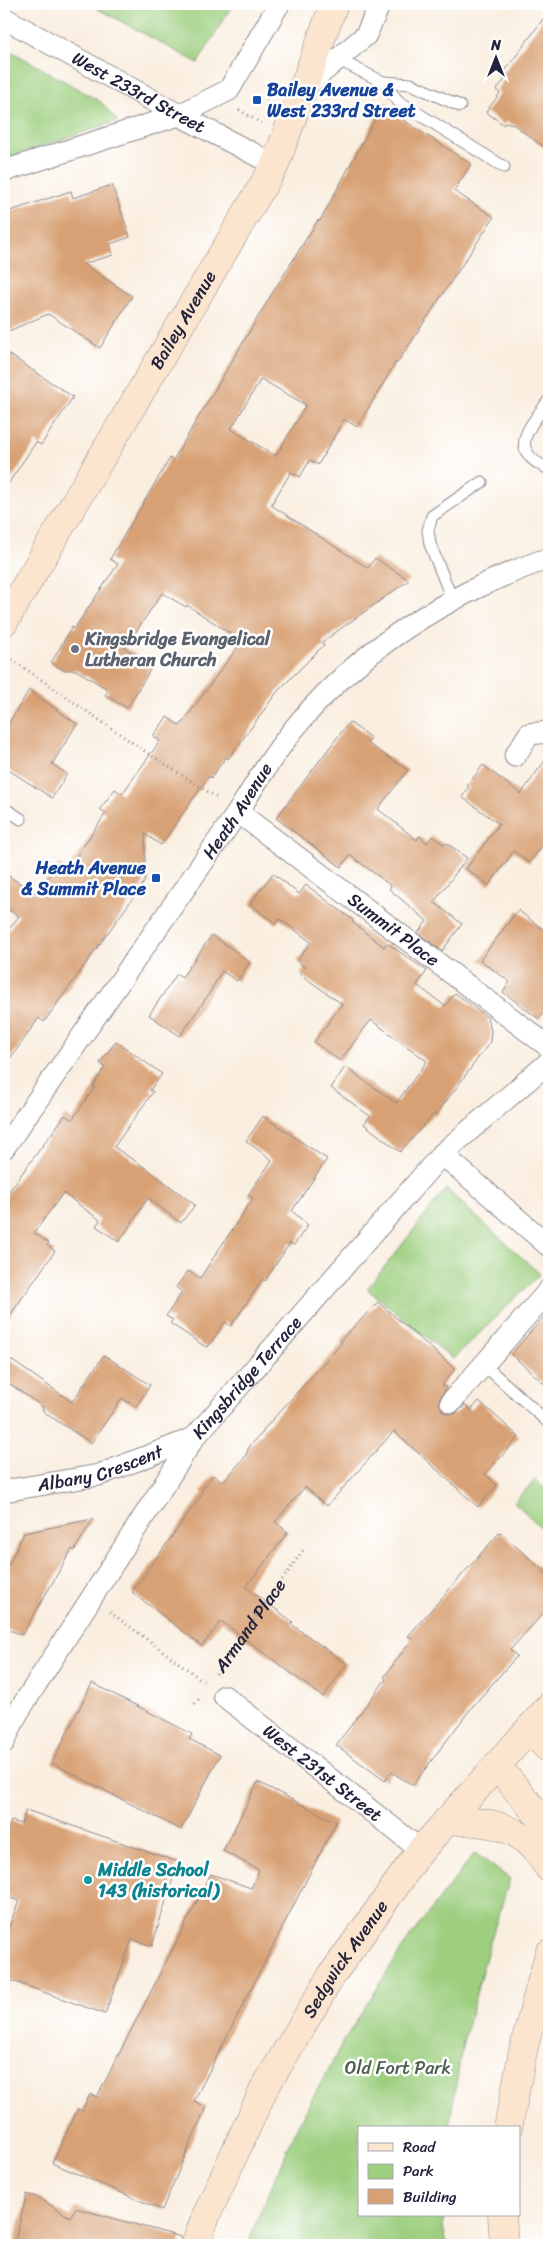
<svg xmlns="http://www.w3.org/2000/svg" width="553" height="2249" font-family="Sriracha,sans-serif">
<rect width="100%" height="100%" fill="#fff"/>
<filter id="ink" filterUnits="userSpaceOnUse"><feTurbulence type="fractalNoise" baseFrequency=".02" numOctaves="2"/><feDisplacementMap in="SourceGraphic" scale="10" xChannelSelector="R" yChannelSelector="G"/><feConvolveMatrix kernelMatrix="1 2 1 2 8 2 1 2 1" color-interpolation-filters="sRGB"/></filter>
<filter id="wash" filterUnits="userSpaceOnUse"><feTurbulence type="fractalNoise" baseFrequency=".0096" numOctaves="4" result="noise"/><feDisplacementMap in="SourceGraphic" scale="20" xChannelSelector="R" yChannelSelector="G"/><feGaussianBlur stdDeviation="1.12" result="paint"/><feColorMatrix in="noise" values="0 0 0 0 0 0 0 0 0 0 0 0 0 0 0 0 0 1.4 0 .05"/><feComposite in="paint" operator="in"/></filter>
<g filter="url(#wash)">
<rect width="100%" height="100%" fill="#f9eedf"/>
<g fill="#9dcf7f" stroke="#60785d">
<path d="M89,4H233L198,63Z"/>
<path d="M4,47L101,102L117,121L4,159Z"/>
<path d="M446,1189L540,1274L453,1359L367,1289Z"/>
<path d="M535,1480L549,1492V1535L514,1502Z"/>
<path d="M475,1853L510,1879L490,1942L463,2042L449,2128H359V2215H444L443,2227L447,2245H248L258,2217L298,2125L346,2037L409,1938Z"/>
</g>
<g id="blocks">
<g fill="#d8a174" fill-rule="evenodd">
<path d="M549,11V151L513,124L506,122L504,125L486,112L500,93L496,90L506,78L502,75Z"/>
<path d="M382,106L471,164L454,191L494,217L397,363L396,362L357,427L344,419L318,465L310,460L300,477L291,472L271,505L368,568L375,558L409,580L322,642L324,645L278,691L228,759L226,757L211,778L209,776L161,845L145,834V881L44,1022L39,1018L4,1067V936L19,916L4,907V873L35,893L59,864L67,870L106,813L100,809L115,789L122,794L160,741L153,736L167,717L180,726L242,641L187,605L186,607L162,593L125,648L153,665L127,708L105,695L109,690L76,670H63L51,663L72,627L74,629L118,564L110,559L170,458L173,460L270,297L318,220L320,221ZM261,379L306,405L276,456L231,429Z"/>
<path d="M112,185L130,237L110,244L113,255L83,264L132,296L100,348L48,314L4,333V213L71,191L73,198Z"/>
<path d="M4,351L73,397L41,445L36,442L4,490Z"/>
<path d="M29,690L77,724L52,764L67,774L52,798L4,767V731Z"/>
<path d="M349,722L371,738L367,743L408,770L378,809L417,840L419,836L427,843L432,836L445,845L447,843L467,858L434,902L462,924L442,951L418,933L427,921L389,889L391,886L350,855L341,867L276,818Z"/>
<path d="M549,755V837L529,863L514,851L489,885L466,869L499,824L462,797L469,787L467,786L483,765L521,794Z"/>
<path d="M273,873L299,894L306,885L353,920L352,922L384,947L387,943L427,971L417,985L445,1006L455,993L487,1017L491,1030L490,1042L436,1115L434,1114L400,1152L364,1124L370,1116L331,1088L345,1067L396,1103L427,1061L371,1020L340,1061L314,1042L342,1004L300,974L305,967L297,961L311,942L280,919L276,924L250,904Z"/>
<path d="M518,910L549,934V1005L539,1019L503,992L510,982L480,960Z"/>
<path d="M212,935L250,962L237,981L222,971L207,997L180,1036L149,1015L177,974L182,977Z"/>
<path d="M116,1041L162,1074L150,1090L153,1092L114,1147L150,1171L195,1205L181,1223L148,1198L119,1242L96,1226L100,1220L63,1193L34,1233L49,1243L47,1245L55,1251L4,1324V1198L65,1115L72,1120L95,1087L93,1086L105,1067L100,1063Z"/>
<path d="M263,1116L327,1159L292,1211L308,1225L294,1245L290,1243L265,1281L263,1279L231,1326L225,1322L208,1347L204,1346L170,1323L173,1320L166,1316L182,1292L176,1287L188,1271L200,1278L253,1198L248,1195L272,1160L246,1141Z"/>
<path d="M378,1302L455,1369L442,1385L446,1388L439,1400L442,1411L448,1414H455L465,1405L471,1410L479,1401L519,1437L485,1474L497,1485L478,1507L394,1431L327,1506L305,1487L275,1522L288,1532L246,1587L293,1622L291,1624L347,1664L323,1697L221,1621L202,1646L132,1592L203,1493L201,1491L213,1475L223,1482L245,1457L249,1447L264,1431L263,1430L342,1343L340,1341Z"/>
<path d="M549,1311V1388L511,1354Z"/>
<path d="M4,1355L72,1402L104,1355L150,1385L136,1407L122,1398L91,1443L45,1413L42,1409L43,1407L4,1380Z"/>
<path d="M93,1519L74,1551L72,1549L22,1635L4,1628V1574L24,1533Z"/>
<path d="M500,1532L549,1576V1607L510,1650L517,1656L472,1707L413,1785L391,1772L385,1781L336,1745L386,1679L384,1677L412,1639L408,1636Z"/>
<path d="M92,1683L192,1734L189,1739L220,1755L181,1830L52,1763Z"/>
<path d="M258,1782L336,1822L194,2101L206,2107L162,2210L52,2163L78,2109L82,2111L90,2094L97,2097L211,1874L251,1888L259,1870L223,1851Z"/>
<path d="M26,1810L178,1862L152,1946L132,1939L105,2014L4,1978V1940L19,1901L4,1896V1842L11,1821L21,1824Z"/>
<path d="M27,2194L39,2198L70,2217L76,2208L181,2237L180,2245H14Z"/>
</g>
</g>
</g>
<g filter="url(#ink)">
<use href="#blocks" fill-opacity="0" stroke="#8e888d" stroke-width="1"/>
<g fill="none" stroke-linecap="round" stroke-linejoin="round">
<defs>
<g id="lane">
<path d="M335,58L383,82L411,84L460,106"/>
<path d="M383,82L398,101L504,167"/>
<path d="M549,400C530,427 505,450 549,469"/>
<path d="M452,599L430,544L428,530L432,516L482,482"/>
<path d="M4,808L21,819"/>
<path d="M484,1365L549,1423"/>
</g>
<g id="street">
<path id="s2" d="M4,18L179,115L275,165"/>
<path d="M305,87L366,35L380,4"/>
<path d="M4,171L179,115L229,90L279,4"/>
<path d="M515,756L529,734L549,732"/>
<path id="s3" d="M238,812L549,1047"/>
<path id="s4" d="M4,1148L238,812C258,779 278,747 303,718C369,642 455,591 549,558"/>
<path d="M442,1154L549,1246"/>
<path d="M451,1402L549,1290"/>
<path id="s5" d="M4,1491L99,1475L194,1438"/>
<path id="s6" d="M224,1696L421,1850"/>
<path id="s7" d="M4,1742L17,1714L194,1438L442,1154L549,1062"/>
</g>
<g id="secondary">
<path id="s8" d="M4,622L275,165L334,4"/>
<path d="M529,1729L549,1749"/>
<path d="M497,1766L549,1828"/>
<path d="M447,1820C474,1822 505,1821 526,1841C535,1848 542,1859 549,1868"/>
<path d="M508,2128L523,2051L549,1953"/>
<path d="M502,2215L504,2245"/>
<path id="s9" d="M195,2245L206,2216L264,2089L332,1975L421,1850L549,1707"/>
</g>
</defs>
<use href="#lane" stroke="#8e888d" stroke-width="13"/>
<use href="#street" stroke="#8e888d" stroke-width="23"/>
<use href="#secondary" stroke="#8e888d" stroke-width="29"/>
<g stroke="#8e888d" stroke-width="3" stroke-dasharray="1 4" stroke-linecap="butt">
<path d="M265,95L267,106"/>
<path d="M239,110L261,123"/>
<path d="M4,654L143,750L216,797"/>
<path d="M110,1612L206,1683"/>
<path id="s1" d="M216,1674L304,1549"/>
<path d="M195,1704L201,1696"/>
</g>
<use href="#lane" stroke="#fff" stroke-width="11"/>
<use href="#street" stroke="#fff" stroke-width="21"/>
<use href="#secondary" stroke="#fce5cf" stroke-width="28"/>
</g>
</g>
<g fill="#1a4fb4" stroke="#fff" stroke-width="2">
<rect x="252" y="95" width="10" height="10" rx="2.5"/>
<rect x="151" y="873" width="10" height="10" rx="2.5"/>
</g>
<circle fill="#6b7280" stroke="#fff" stroke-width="2" cx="75" cy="649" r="5"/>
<circle fill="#0f9aa8" stroke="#fff" stroke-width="2" cx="88" cy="1880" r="5"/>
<g text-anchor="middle" stroke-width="5" stroke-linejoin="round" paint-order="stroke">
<g font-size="18" font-weight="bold" fill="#164399" stroke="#fff" text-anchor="start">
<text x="267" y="96">Bailey Avenue &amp;<tspan x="267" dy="21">West 233rd Street</tspan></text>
<text x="146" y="874" text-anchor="end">Heath Avenue<tspan x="146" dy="21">&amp; Summit Place</tspan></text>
</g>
<g font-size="18" fill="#22223b" stroke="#fff">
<text dy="6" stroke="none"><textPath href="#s2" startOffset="154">West 233rd Street</textPath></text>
<text dy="6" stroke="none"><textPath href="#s8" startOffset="351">Bailey Avenue</textPath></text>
<text dy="6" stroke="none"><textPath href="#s4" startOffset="410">Heath Avenue</textPath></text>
<text dy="6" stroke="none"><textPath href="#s3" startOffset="195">Summit Place</textPath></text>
<text dy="6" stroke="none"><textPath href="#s7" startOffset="439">Kingsbridge Terrace</textPath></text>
<text dy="6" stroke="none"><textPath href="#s5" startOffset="99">Albany Crescent</textPath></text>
<text dy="6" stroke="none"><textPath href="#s1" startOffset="59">Armand Place</textPath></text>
<text dy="6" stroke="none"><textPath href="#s6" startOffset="125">West 231st Street</textPath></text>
<text dy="6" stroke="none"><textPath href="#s9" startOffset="324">Sedgwick Avenue</textPath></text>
</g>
<g font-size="18" font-weight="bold" fill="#5b616d" stroke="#fff" text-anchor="start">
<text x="85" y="645">Kingsbridge Evangelical<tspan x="85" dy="21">Lutheran Church</tspan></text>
</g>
<g font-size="18" font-weight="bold" fill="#0d838f" stroke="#fff" text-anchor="start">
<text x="98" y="1876">Middle School<tspan x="98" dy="21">143 (historical)</tspan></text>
</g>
<g font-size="18" fill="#4d5f53" stroke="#fff">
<text x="398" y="2074">Old Fort Park</text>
</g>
</g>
<rect width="553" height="2249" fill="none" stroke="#fff" stroke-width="20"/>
<rect x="358" y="2126" width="162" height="90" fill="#ffffff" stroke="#a7a7b1"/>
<rect x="368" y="2143" width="25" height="8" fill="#fce5cf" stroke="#a7a7b1"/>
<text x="403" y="2152" font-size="15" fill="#22223b">Road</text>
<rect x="368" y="2164" width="25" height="15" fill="#9dcf7f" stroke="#a7a7b1"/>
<text x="403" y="2176" font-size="15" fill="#22223b">Park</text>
<rect x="368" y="2189" width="25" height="15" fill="#d8a174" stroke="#a7a7b1"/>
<text x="403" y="2202" font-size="15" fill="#22223b">Building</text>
<g transform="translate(496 58)" stroke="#ffffff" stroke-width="4" paint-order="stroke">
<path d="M0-4L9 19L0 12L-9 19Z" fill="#22223b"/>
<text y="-8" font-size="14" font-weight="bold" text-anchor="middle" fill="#22223b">N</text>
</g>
</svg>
